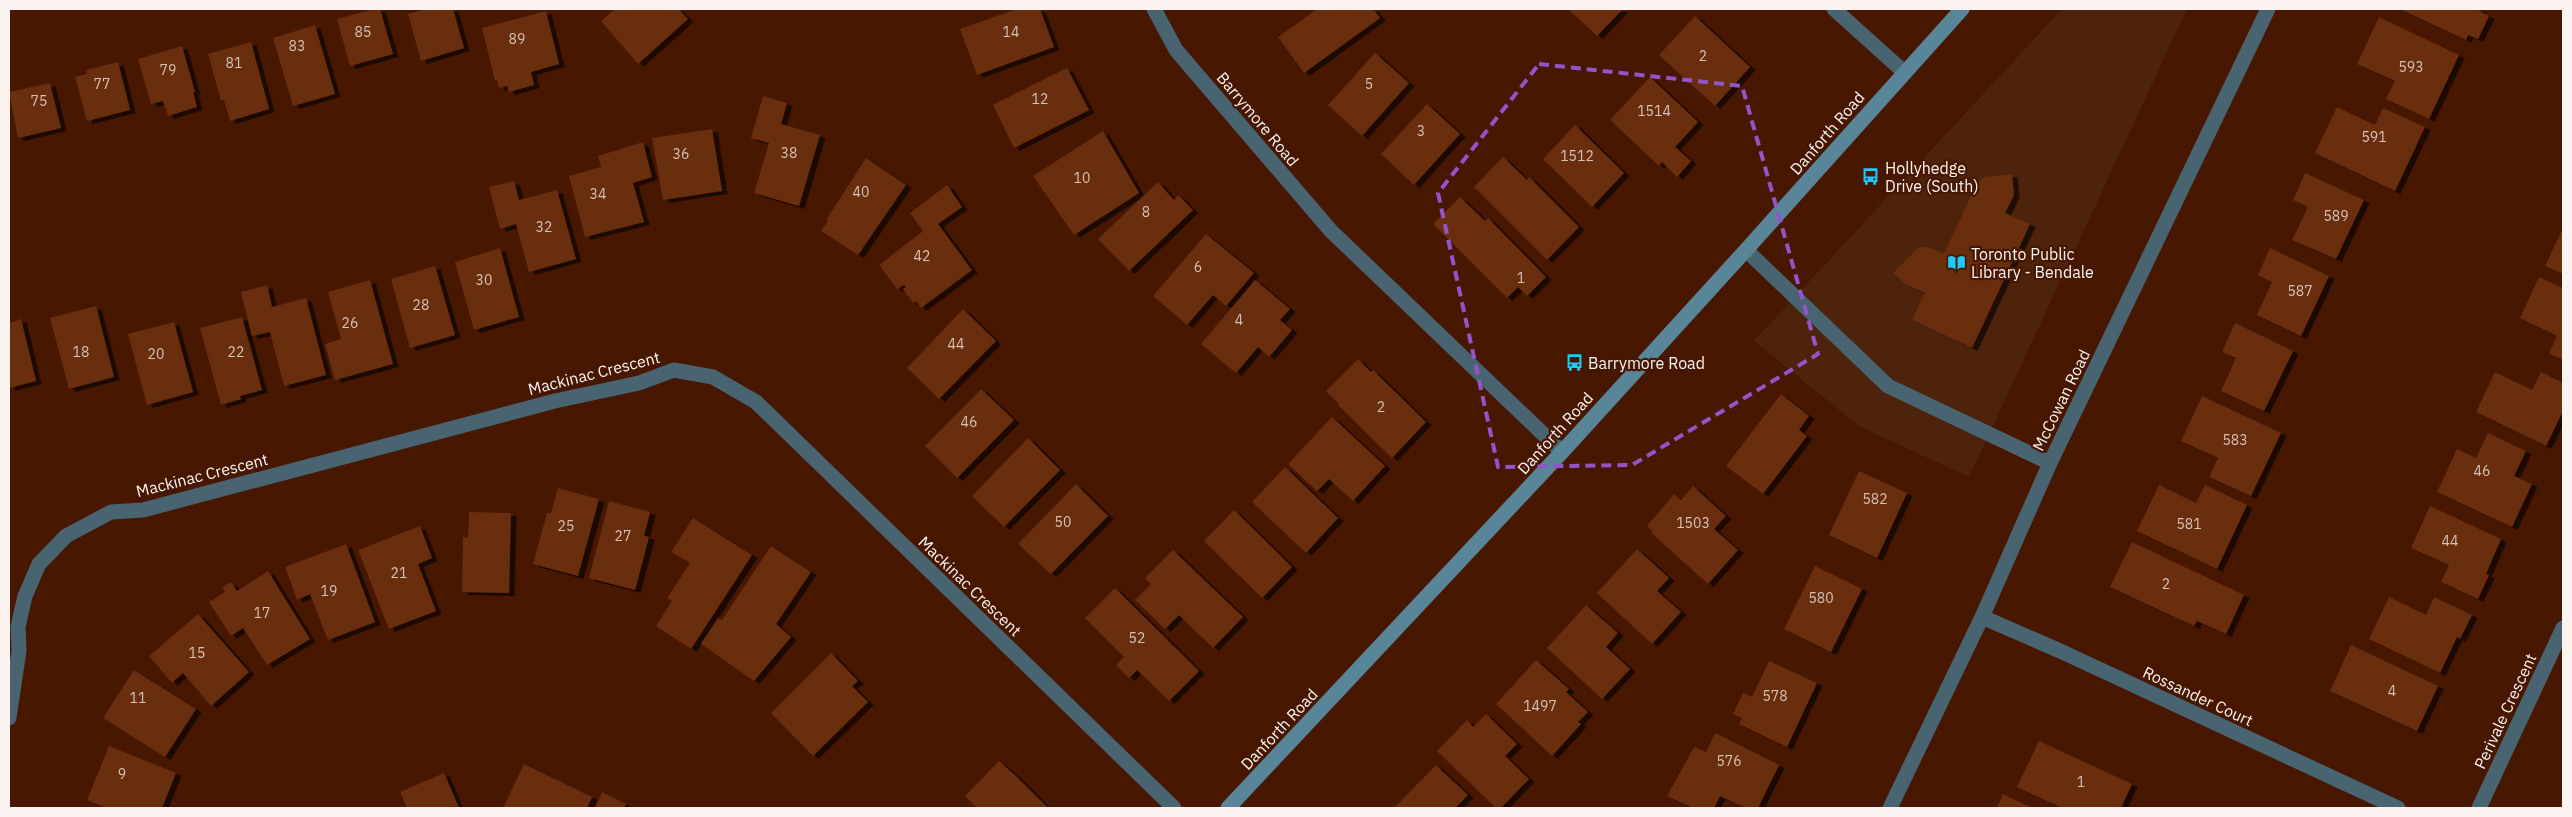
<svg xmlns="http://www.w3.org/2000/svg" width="2572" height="817" font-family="'IBM Plex Sans',sans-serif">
<defs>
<filter id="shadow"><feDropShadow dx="5.5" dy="3" stdDeviation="0" flood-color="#0009"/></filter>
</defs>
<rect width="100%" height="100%" fill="#471700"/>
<path fill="#4e230c" d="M2062,9H2187L1969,477L1859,426L1754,341Z"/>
<g fill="#682d0c" filter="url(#shadow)">
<path d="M374,9H380L393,54L350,66L337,19Z"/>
<path d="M426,9H453L464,48L421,61L408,14Z"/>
<path d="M615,9H678L688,19L638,64L601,21Z"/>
<path d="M1017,9H1040L1054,47L977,75L960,29Z"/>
<path d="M1317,9H1373L1380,18L1304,73L1278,37Z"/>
<path d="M1568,9H1623L1597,36Z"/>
<path d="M2400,9H2481L2479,11L2489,16L2478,39L2468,35L2466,40Z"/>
<path d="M546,11L559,64L531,72L534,85L509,92L507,86L499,88L497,80L495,81L482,28Z"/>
<path d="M1695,16L1750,67L1715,106L1659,55Z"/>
<path d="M2379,17L2459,55L2429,119L2386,99L2395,81L2357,64Z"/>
<path d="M315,25L335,94L293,106L273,38Z"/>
<path d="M251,42L269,109L230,121L224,100L221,101L208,54Z"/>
<path d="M182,46L195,92H193L197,107L168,116L163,101L151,104L138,59Z"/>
<path d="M1375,53L1409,83L1362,136L1328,105Z"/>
<path d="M118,62L130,110L87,121L75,77L87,74L86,70Z"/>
<path d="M1067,68L1089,110L1014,148L993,105Z"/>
<path d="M1650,77L1698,122L1675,147L1691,161L1677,177L1662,162L1659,166L1610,120Z"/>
<path d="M50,83L61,128L18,138L9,92Z"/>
<path d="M763,96L787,103L781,124L820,135L799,206L754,193L769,143L751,138Z"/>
<path d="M1427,104L1460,134L1414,185L1381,154Z"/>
<path d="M2337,107L2375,125L2383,108L2425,127L2395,191L2315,153Z"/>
<path d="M1575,125L1624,173L1592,207L1543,159Z"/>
<path d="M712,129L722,191L663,200L652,138Z"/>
<path d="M1103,131L1139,193L1074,235L1033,176Z"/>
<path d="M643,142L652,177L633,183L644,222L585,237L569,176L601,167L598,156Z"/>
<path d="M1503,157L1527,180L1529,177L1579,227L1547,260L1474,187Z"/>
<path d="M866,158L906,185L858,255L821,231L828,221L826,220Z"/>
<path d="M2305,173L2364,200L2336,259L2292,240L2308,207L2293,200Z"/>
<path d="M2012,174L2014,195L2005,213L2030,224L1972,348L1912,320L1925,293L1907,285L1893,273L1919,247H1929L1944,254L1977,183L1985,177Z"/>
<path d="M514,181L519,200L557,190L576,259L529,272L516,224L500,229L489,187Z"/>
<path d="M1158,182L1174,200L1178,195L1193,210L1129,271L1098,239Z"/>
<path d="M947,185L962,207L938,224L972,270L921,308L916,301L913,303L903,289L906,287L904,285L897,289L879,265L923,231L910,213Z"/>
<path d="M1460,197L1485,221L1488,218L1546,277L1527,296L1518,287L1507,298L1433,224Z"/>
<path d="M2563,228V274L2545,266Z"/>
<path d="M1206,234L1254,273L1226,306L1213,295L1187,325L1153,296Z"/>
<path d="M500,248L519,317L474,330L455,262Z"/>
<path d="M2270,248L2329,276L2301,336L2257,315L2272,282L2258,275Z"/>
<path d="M435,266L455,335L410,348L391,279Z"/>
<path d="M2539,277L2563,288V360L2549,353L2557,336L2520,318Z"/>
<path d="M370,280L393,364L335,380L325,344L341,339L328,292Z"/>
<path d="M1255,280L1290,309L1280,320L1292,330L1269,357L1258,347L1236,373L1201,344Z"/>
<path d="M267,285L272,307L306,298L326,375L284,386L270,332L252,336L241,292Z"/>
<path d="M96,306L114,377L69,389L50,318Z"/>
<path d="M963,309L996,341L939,399L907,368Z"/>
<path d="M242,317L262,390L240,396L241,399L221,405L200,328Z"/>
<path d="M21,319L36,381L9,388V323Z"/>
<path d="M174,322L193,392L147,405L128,334Z"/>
<path d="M2235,323L2293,351L2264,411L2221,391L2236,358L2222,352Z"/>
<path d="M1358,359L1371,372L1373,370L1426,422L1392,458L1338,405L1339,404L1326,391Z"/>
<path d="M2495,372L2532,390L2541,372L2563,383V411L2546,446L2476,412Z"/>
<path d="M981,389L1014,420L957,478L925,446Z"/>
<path d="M1781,394L1809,416L1799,430L1807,436L1763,494L1726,466Z"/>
<path d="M2202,396L2281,433L2251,496L2209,477L2218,458L2181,441Z"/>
<path d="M1332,417L1385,466L1353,501L1329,479L1317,491L1288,464Z"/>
<path d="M2488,433L2526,451L2514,476L2532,484L2512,527L2437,492L2457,449L2476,458Z"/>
<path d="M1028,438L1060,470L1004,527L972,496Z"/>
<path d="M1285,467L1338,518L1306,553L1252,502Z"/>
<path d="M1859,471L1907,493L1877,558L1829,535Z"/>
<path d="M1076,484L1108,516L1051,574L1018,544Z"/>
<path d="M2159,485L2196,503L2205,485L2247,505L2217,569L2137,531Z"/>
<path d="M1693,486L1726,516L1714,529L1738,550L1708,584L1651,533L1653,532L1647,526L1674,494L1681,500Z"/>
<path d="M558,488L599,499L578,576L533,564L547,513H551Z"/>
<path d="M609,501L650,512L644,536L649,537L635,590L589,578Z"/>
<path d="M2430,506L2501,539L2486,574L2489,575L2478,599L2441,582L2449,565L2411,548Z"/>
<path d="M1234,510L1292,567L1262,598L1204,541Z"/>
<path d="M469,512L511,513L509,593L462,592L463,537L468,538Z"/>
<path d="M693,518L752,555L691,649L656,626L672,601L667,598L690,563L671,552Z"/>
<path d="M420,526L432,558L418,564L436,611L389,629L358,550Z"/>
<path d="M2132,542L2244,595L2226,634L2197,621L2194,626L2110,587Z"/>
<path d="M346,544L375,622L328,640L310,594L297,600L285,567Z"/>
<path d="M771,546L811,572L776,624L791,637L754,681L701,644L718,618L722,620Z"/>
<path d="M1637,549L1669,578L1657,591L1681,612L1652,644L1597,593Z"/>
<path d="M1173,550L1243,617L1213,648L1179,615L1165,629L1135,600L1151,584L1145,578Z"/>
<path d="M1815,566L1862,589L1831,652L1784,629Z"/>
<path d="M268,571L310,639L267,665L243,628L231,636L209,602L225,592L222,588L231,582L237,591Z"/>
<path d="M1115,588L1199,671L1169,701L1137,670L1129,678L1116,665L1124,657L1085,618Z"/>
<path d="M2389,597L2426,615L2434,597L2472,615L2460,639L2457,637L2440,673L2369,639Z"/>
<path d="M1586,605L1618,633L1606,647L1630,669L1602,699L1547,648Z"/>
<path d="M198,614L249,672L211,706L183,673L172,683L149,656Z"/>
<path d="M2351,645L2438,686L2417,731L2330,691Z"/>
<path d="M831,653L858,681L852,686L868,702L813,756L771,713Z"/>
<path d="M1536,660L1569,689L1566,692L1588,712L1578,722L1581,724L1552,756L1496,704Z"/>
<path d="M1769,661L1817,683L1787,747L1739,724L1742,718L1733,714L1743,693L1752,697Z"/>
<path d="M134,670L196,709L165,757L103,718Z"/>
<path d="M1486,714L1517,744L1505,756L1529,779L1501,808H1496L1437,751L1467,720L1473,727Z"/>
<path d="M1715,733L1779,765L1758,808H1746L1720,796L1714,808H1693L1667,796L1694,747L1706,752Z"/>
<path d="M2039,741L2132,784L2121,808H2062L2017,787Z"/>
<path d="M109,746L176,773L162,808H106L87,800Z"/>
<path d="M999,761L1017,777L1048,808H977L965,796Z"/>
<path d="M524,764L592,797L587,808H503Z"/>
<path d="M1436,765L1468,795L1456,807L1458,808H1394Z"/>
<path d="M444,773L459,808H407L400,792Z"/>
<path d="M602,792L626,804L624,808H595Z"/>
<path d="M2003,794L2032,808H1997Z"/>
</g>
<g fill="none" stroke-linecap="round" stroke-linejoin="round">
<path stroke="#486470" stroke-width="15" d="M1746,250L1888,386L2050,463"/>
<g stroke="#486470" stroke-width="15">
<path d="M1154,9L1176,50L1331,231L1562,452"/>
<path d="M1834,9L1904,72"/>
<path d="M1982,617L2058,650L2398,808"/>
<path d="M9,718L19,651L18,627L25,596L39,564L66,536L111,512L143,510L555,401L639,383L674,370L713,377L756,402L1174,808"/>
<path d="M1890,808L1982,617L2050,463L2268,9"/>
<path d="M2479,808L2563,628"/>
</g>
<path stroke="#588598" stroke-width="15" d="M1228,808L1562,452L1746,250L1962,9"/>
</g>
<path fill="none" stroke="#9454c9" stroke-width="4" stroke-dasharray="10 6" stroke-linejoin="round" d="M1539,64L1742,86L1818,354L1632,465L1498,467L1438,193Z"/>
<defs>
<symbol id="bus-bare" viewBox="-9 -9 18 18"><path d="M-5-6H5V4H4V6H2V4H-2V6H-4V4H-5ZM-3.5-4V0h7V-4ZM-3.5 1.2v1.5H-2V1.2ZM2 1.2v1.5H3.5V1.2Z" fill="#20c9fd" stroke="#471700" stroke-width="2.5" paint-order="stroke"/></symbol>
<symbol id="library-bare" viewBox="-9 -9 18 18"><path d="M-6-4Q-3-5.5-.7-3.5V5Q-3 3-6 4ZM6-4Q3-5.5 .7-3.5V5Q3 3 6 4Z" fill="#20c9fd" stroke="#471700" stroke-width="2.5" paint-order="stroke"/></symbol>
</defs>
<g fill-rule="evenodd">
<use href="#bus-bare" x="1858" y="164" width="25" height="25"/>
<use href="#library-bare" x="1944" y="250" width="25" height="25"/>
<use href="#bus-bare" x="1562" y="350" width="25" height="25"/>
</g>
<g text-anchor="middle" stroke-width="4.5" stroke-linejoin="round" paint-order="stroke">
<g font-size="14" fill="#d6c2b7">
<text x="363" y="37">85</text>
<text x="1011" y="37">14</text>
<text x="517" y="44">89</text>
<text x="297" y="51">83</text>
<text x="1703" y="61">2</text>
<text x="234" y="68">81</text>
<text x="2411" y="72">593</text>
<text x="168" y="75">79</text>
<text x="102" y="89">77</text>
<text x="1369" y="89">5</text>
<text x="1040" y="104">12</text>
<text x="39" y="106">75</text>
<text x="1654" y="116">1514</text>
<text x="1421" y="136">3</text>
<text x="2374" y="142">591</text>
<text x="789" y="158">38</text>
<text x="681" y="159">36</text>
<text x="1577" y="161">1512</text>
<text x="1082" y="183">10</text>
<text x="861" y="197">40</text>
<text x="598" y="199">34</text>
<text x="1146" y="217">8</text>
<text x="2336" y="221">589</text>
<text x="544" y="232">32</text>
<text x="922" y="261">42</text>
<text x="1198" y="272">6</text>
<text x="1521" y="283">1</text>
<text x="484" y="285">30</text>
<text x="2300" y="296">587</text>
<text x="421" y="310">28</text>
<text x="1239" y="325">4</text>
<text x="350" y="328">26</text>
<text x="956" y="349">44</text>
<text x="81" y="357">18</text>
<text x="236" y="357">22</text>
<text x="156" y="359">20</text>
<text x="1381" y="412">2</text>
<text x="969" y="427">46</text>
<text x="2235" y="445">583</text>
<text x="2482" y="476">46</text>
<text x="1875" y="504">582</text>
<text x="1063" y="527">50</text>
<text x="1693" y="528">1503</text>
<text x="2189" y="529">581</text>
<text x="566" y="531">25</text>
<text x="623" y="541">27</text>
<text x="2450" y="546">44</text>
<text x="399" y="578">21</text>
<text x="2166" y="589">2</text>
<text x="329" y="596">19</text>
<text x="1821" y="603">580</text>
<text x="262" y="618">17</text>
<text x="1137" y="643">52</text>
<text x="197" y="658">15</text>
<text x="2392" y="696">4</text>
<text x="1775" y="701">578</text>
<text x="138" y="703">11</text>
<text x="1540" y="711">1497</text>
<text x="1729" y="766">576</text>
<text x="122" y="779">9</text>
<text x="2081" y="787">1</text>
</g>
<g font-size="16" fill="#faf3f0" stroke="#471700">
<text transform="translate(1258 119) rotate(50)" y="6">Barrymore Road</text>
<text transform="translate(1827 133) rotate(-49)" y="6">Danforth Road</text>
<text transform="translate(594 373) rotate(-14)" y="6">Mackinac Crescent</text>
<text transform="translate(2061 400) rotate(-64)" y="6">McCowan Road</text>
<text transform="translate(1555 433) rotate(-48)" y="6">Danforth Road</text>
<text transform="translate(202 475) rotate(-14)" y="6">Mackinac Crescent</text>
<text transform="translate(970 586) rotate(44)" y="6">Mackinac Crescent</text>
<text transform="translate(2198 696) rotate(25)" y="6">Rossander Court</text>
<text transform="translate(2505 711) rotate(-65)" y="6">Perivale Crescent</text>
<text transform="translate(1279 729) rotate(-47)" y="6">Danforth Road</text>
</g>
<g font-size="16" fill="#faf3f0" stroke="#471700" text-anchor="start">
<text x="1885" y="174">Hollyhedge<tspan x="1885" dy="18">Drive (South)</tspan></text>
<text x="1971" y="260">Toronto Public<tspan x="1971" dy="18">Library - Bendale</tspan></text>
<text x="1588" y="369">Barrymore Road</text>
</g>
</g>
<rect width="2572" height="817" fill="none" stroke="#faf3f0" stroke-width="20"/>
</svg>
